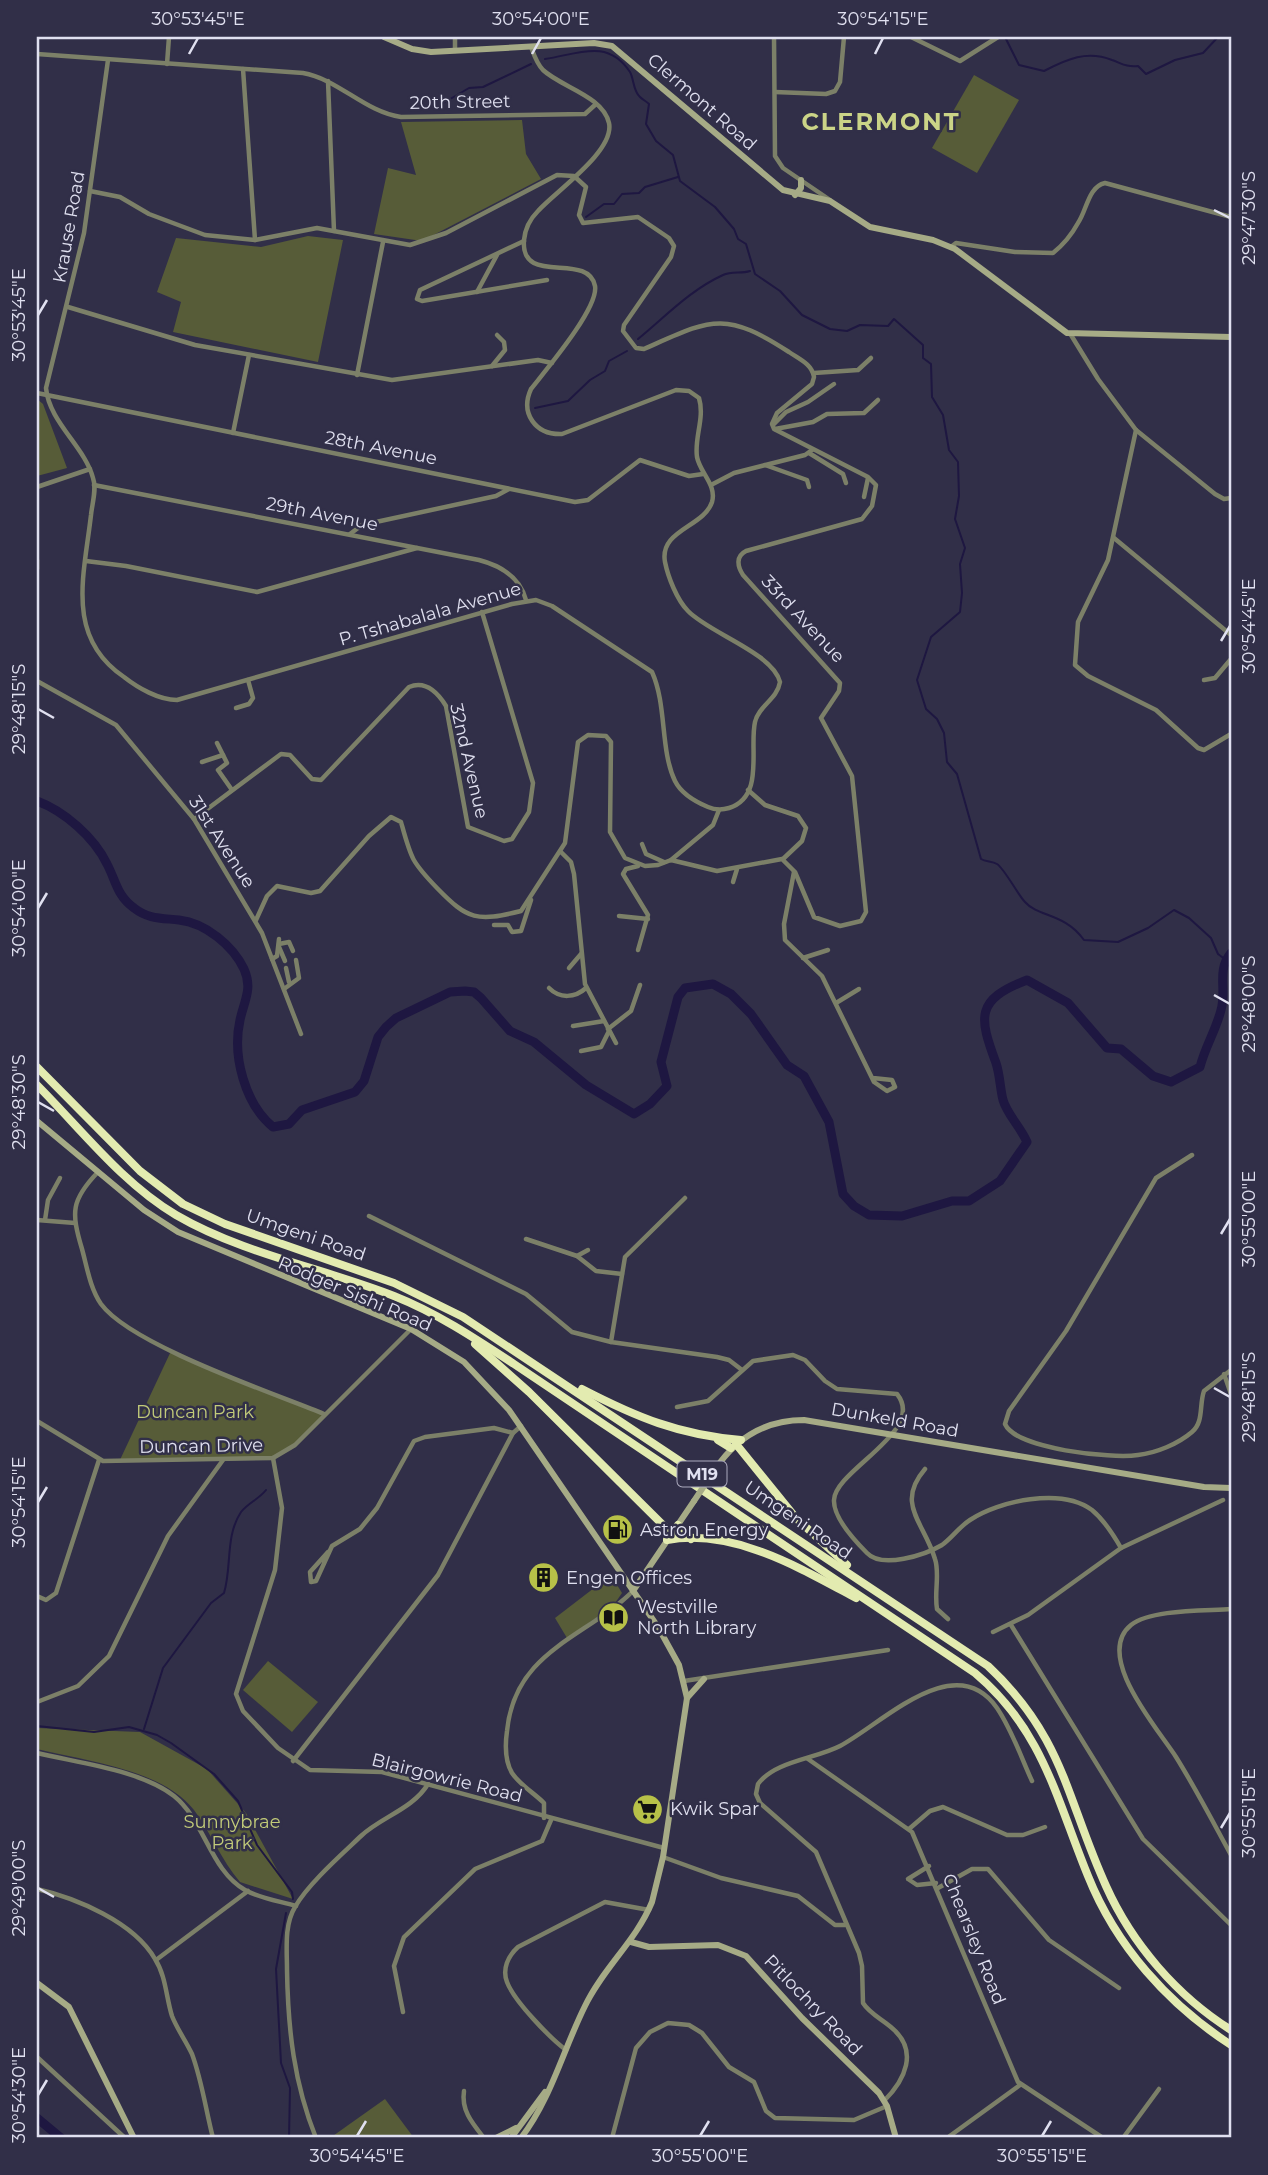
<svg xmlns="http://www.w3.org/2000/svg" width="1268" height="2175" font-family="Montserrat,sans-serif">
<rect width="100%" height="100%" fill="#312f48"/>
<g fill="#575c38">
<path d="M974,75L1019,100L977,173L932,148Z"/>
<path d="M522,120L526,154L541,179L422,241L374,234L388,168L416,175L401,122Z"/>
<path d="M308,236L343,240L318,362L173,332L181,302L157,292L176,238L261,247Z"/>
<path d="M37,399L43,404L67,468L37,476Z"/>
<path d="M171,1351L324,1414L289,1450L273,1458L119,1462Z"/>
<path d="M611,1575L622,1593L613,1606L567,1638L555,1618Z"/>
<path d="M268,1661L318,1702L292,1732L243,1690Z"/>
<path d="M37,1728L140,1732L207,1769L246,1813L293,1899L240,1882C221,1860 211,1833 194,1810C162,1769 85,1761 37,1749Z"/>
<path d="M385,2099L414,2138H330Z"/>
</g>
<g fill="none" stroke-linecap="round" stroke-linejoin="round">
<g stroke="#1e1741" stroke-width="2">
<path d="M1005,37L1019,65L1044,71C1067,59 1087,50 1112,60C1123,64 1126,67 1138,66L1146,74L1175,60L1203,53L1218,37"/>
<path d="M545,59C576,55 607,37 630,72C634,79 633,91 640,97C643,100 646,101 649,104L646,124L656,141L673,155L680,181L715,207L734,229L738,239L746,244L755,274L780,291L802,315L830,329L847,331L860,325L888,326L894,319L923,345V358L931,364L932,397L943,415L949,450L958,462L959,496L955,519L965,548L960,564L962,593L960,612L931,637L917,680L926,709L937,719L944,733L947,762L957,774L981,859C986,862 992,861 997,864C1004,868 1018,895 1025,902C1038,917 1065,913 1084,940L1118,942L1148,928L1174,910L1189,918L1211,938L1218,954L1226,960"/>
<path d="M440,105L469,88L483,87L531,64"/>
<path d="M586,217L604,204H614L622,194L639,193L645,187L678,177"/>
<path d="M638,339C665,317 690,290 723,275C732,271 741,274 750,271"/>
<path d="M535,408L568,401L590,380L605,371L609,361L627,351"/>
<path d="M37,1726L94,1732L129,1727L157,1735L171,1743L214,1774L238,1801L257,1845L292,1892L293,1899"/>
<path d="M144,1729L163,1668L211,1603L224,1593C232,1567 225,1536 241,1512C248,1503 259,1499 266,1490"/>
<path d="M286,1913L276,1969L281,2063L290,2088L289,2138"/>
</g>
<g stroke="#1e1741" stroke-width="9">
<path d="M37,801C64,811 94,837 107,864C116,881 117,896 134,908C148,919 161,918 179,920C206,923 233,946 244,969C253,989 244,1001 240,1020C232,1056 245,1104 273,1127L289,1124L302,1110L355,1092L364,1081L378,1037L386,1027L396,1018L450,992L465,991L474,992L481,998L510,1031L534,1042L586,1085L634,1114L650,1104L667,1086L661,1062L678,997L685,988L713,984L731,994L751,1014L787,1065L804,1076L829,1122L843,1194L854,1206L869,1215L902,1216L952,1201H969L1000,1181L1027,1142C1021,1128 1007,1114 1003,1100C1000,1088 1000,1075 996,1063C979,1017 975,1000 1027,980L1068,1003L1107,1048L1121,1049L1153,1076L1171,1082L1200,1067C1205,1047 1216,1030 1221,1010C1227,990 1216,971 1231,953"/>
<path d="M37,2118L61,2138"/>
</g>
<g stroke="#7c8068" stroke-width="4.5">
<path d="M455,37V51"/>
<path d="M774,37L775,156L783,168L830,200"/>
<path d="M911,37L960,61L998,37"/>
<path d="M37,54L303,73C338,79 365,112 401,117L585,114L596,104"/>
<path d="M108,60L84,233L46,388C49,422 85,447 93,478C97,489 92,504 91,515C84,576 65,637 124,677C138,688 159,700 177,700L512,604L536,600L552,606L652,672C667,705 660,750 675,781C681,793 696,802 708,807C715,810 722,810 729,808C765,797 749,748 755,722C759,705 777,700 780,682C773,653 709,633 688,611C677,600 668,577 665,562C659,530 704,527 712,502C717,485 700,473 697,457C694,438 705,418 699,398L689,391L676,390L562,434C535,435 520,413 531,389C545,371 599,308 595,286C588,251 520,287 524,240C525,229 530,219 538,211C556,191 615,151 609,123C603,96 561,87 543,70C537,64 534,55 531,47"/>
<path d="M167,64L169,37"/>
<path d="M243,69L255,240"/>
<path d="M328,81L334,231"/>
<path d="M775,92L826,94L835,91L840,82L844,37"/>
<path d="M90,191L120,197L149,214L205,235L255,240L317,228L410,245L446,233L557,175L574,176L586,187L579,215L583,223L638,217L669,238L674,246L671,257L624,325L623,331L636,348L644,349C710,320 723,309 789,352C799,359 812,364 814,377L812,384L777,413L772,424L774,429L868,477L876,485L872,506L862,519L746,551C736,556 737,566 743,575L840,683L839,691L821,718L852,776L866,912L861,921L840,926L814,917L795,872L782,859L717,871L671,860L658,865L645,866L625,858L610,832L611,742L606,736L588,735L578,742L565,843L521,911C477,922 468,920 437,888C411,861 411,858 401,822L391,817L369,836L320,891L311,893L277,886L267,896L256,920"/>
<path d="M524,241L420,290L417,299L422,301L547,280"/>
<path d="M951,247L956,243L1015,252L1053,253C1063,245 1072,234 1078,223C1087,210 1088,187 1105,183L1231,217"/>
<path d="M477,292L497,255"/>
<path d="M68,307L195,345L392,380L538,360L552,363"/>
<path d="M1071,335L1098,379L1136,430L1215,494L1224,499L1231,498"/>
<path d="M492,366L505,350L504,342L497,335"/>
<path d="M814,373L858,370L871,358"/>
<path d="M357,375L383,242"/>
<path d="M37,393L575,502L588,500L640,460L689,476L703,474"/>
<path d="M773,425L786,412L808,402L834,384"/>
<path d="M775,429L813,422L827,414L864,413L878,400"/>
<path d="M1136,430L1108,560L1078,622L1075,665L1088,676L1156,710L1198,748L1204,750L1231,734"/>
<path d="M233,433L249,355"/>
<path d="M809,453L843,474L846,483"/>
<path d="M765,465L807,480L809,487"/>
<path d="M94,485L479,560C502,566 520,577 526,600"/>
<path d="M711,485L734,473L805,455L812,450"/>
<path d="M37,487L90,469"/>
<path d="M864,497L868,478"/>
<path d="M350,534L362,525L496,496L509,489"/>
<path d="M1114,538L1231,635"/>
<path d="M37,560V569"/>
<path d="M86,561L126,566L257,592L417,548"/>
<path d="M1204,680L1215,678L1231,659"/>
<path d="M37,681L116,725L194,819L262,933L301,1034"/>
<path d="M236,708L249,704L253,698L248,680"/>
<path d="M217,743L227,763L218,770L232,790"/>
<path d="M202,762L223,755"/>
<path d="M748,790L765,805L798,816L806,828L802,841L783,859"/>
<path d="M194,819L281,754L290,755L312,779L321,780L409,687C426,680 438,693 446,706L468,827L504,841L512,839L529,812L533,783L482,612"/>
<path d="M642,844L646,854L664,862"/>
<path d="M561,852L571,862L574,874L585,984L616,1043"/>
<path d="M671,860L713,825L719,810"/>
<path d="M638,866L626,869L623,874L648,915L638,950"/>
<path d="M794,872L784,924L785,940L822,976L874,1082L887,1091L895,1087L892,1080L873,1078"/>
<path d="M733,882L737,869"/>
<path d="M619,916L648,919"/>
<path d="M494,925H508L512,932L521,931L531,900"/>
<path d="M279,944L289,942L293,951"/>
<path d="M279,947L285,961"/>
<path d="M803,958L828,950"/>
<path d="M272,959L277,956L279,939"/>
<path d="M286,968L289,982"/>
<path d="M569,968L581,954"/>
<path d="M549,988C560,999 575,998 586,988"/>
<path d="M284,989L299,978L296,960"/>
<path d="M836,1003L859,989"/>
<path d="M573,1026L604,1021"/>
<path d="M608,1029L631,1011L640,985"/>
<path d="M581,1051L601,1047L609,1031"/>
<path d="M1192,1155L1156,1178L1066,1331L1009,1411L1005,1424C1016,1449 1111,1459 1138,1455C1156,1453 1178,1444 1192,1432C1204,1422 1199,1405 1204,1391L1231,1370"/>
<path d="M98,1172C71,1200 71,1212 82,1249C87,1267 90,1288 101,1304C131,1345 273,1393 324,1414"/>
<path d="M685,1198L625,1257L611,1342L717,1357L729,1360L742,1370"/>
<path d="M369,1216L526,1294L572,1332L611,1342"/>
<path d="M37,1220L75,1223"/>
<path d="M45,1220L48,1200L60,1178"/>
<path d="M526,1239L577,1256L596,1271L622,1274"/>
<path d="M577,1256L588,1250"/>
<path d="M1224,1374L1231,1394"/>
<path d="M677,1407L708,1401L753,1361L793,1355L805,1360L825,1381L837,1389L897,1394C927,1431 835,1470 834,1500C833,1518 855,1541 867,1553C882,1569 925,1555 942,1545C952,1538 959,1527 970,1520C999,1501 1061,1487 1092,1510C1104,1520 1113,1534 1121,1548"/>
<path d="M37,1421L103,1461L273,1458L295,1445L411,1329"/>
<path d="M273,1458L282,1508L275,1570L236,1694L243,1711L278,1748L310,1770L382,1772L664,1848"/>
<path d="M925,1469C895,1504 924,1522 935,1559C940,1574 934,1592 937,1609L948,1619"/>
<path d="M328,1552L310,1572L311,1582L316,1581L332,1546L360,1529L377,1508L414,1441L425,1437L494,1428L513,1433"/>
<path d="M37,1596L46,1600L56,1593L99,1460"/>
<path d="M1231,1609C1206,1611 1151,1609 1131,1625C1093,1656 1159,1730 1176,1757C1196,1789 1213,1822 1231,1855"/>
<path d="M1011,1625L1143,1839L1231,1925"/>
<path d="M993,1632L1028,1615L1121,1548L1223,1500"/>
<path d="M684,1681L888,1650"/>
<path d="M37,1702L78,1686L109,1656L168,1536L223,1460"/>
<path d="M37,1753C78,1763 141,1770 174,1796C205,1821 210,1870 245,1890C259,1898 279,1901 296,1906"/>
<path d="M808,1759L912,1832L1018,2082L1103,2138"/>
<path d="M293,1761L438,1575L513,1433L521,1426"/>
<path d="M544,1818V1803C534,1793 520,1785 512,1773C505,1761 505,1745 507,1731C515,1650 586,1638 633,1591"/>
<path d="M909,1829L930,1811L943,1807L1007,1835H1023L1045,1827"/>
<path d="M663,1857L721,1878L798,1896L835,1925H845"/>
<path d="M929,1866L908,1879L917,1885L936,1883"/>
<path d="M938,1888L972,1869H988L1049,1940L1119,1988"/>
<path d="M37,1889C76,1898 134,1922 155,1959C166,1976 166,1997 172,2016C177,2029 186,2041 192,2054C202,2081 206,2111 213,2138"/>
<path d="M156,1960L248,1891"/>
<path d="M403,2012L394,1966L404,1937L475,1869L542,1841L551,1820"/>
<path d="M566,2050C550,2038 514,2001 507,1982C502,1969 508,1956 518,1947L605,1902L649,1910"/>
<path d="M37,2057L125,2138"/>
<path d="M464,2091C461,2110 472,2123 484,2138"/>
<path d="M884,2101C905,2080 919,2051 892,2028C882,2019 870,2014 863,2003L862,1966L859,1953L816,1852L760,1803L756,1794L758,1784C775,1761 815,1759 840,1746C883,1723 955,1648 997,1708C1012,1730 1021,1757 1032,1781"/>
<path d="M316,2138C294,2083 288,2030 287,1970C287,1950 284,1925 295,1907C308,1884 341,1855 361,1836C381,1817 413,1809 428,1784"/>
<path d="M612,2138L636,2048L650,2032L668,2023L689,2025L702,2033L729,2067L754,2082L766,2111L775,2118L854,2120L887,2106"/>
<path d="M947,2138L1020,2085"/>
<path d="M1123,2138L1159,2089"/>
</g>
<g stroke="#a6ab86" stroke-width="6">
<path d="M384,37L412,49L431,52L594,43L612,46L783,190L830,201L870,227L933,240L955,249L1067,333L1231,337"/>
<path d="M795,195L801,188V180"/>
<path d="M37,1121L144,1210L178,1232L411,1329L464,1362L509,1410L658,1627L679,1665L687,1698L663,1857L652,1902C636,1941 603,1968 585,2006C563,2050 551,2099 521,2138"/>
<path d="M714,1471C735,1439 764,1420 804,1420L1204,1487L1231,1488"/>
<path d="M633,1591L694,1501"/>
<path d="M687,1698L704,1679"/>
<path d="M631,1942L649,1947L718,1945L746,1956L802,2018L879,2093L887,2106L896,2138"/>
<path d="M37,1983L69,2007L134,2138"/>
<path d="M496,2138L516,2128"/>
<path d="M511,2138L545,2092"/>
</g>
<g stroke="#e3ebb0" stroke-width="8">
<path d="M37,1067L140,1171L183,1204L225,1224L394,1283L463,1317L988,1666C1064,1737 1066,1798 1106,1886C1132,1944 1177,1996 1231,2030"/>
<path d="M37,1085C81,1129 122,1183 176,1215C243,1254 323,1268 394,1296C437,1313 476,1339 514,1364L975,1673C1043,1730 1056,1798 1088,1876C1116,1946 1168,2004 1231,2045"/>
<path d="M475,1344L529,1392L672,1534"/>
<path d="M582,1389C636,1417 679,1435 741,1440"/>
<path d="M718,1440L731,1448"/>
<path d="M736,1444L796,1518L847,1565"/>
<path d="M678,1525L691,1539"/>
<path d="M667,1540C733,1528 800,1568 856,1598"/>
</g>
<path stroke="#a6ab86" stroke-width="6" d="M694,1501L714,1471"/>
</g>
<path fill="none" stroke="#e0e0f0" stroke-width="2.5" d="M189,54L198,38M532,54L541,38M875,54L883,38M1214,210L1230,218M38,315L47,300M1221,641L1230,626M38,709L54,718M38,908L47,893M1214,995L1230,1004M38,1102L54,1111M1221,1234L1230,1219M1214,1388L1230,1397M38,1502L47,1487M1221,1828L1230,1813M38,1888L54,1897M38,2095L47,2080M357,2136L366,2121M700,2136L709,2121M1042,2136L1051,2121"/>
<defs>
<symbol id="fuel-disc" viewBox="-11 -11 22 22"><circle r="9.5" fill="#b7c148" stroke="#312f48"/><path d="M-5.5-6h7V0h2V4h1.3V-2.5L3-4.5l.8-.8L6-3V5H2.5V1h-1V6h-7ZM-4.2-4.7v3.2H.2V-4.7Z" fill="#111"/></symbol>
<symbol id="building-disc" viewBox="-11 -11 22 22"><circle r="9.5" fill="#b7c148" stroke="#312f48"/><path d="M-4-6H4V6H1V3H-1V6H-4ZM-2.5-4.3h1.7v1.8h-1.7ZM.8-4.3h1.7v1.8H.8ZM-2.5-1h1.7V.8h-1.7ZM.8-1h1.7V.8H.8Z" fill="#111"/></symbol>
<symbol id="library-disc" viewBox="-11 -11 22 22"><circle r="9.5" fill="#b7c148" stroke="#312f48"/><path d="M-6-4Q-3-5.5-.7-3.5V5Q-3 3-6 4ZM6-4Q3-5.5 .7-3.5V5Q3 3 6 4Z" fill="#111"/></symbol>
<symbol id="supermarket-disc" viewBox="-11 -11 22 22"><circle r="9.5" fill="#b7c148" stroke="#312f48"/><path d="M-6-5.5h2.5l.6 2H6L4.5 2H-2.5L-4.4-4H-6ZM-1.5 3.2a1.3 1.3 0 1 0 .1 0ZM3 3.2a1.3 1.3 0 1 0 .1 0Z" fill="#111"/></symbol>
</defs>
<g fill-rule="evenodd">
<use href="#fuel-disc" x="600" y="1512" width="35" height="35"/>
<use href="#building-disc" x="526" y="1560" width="35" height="35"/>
<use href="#library-disc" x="596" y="1600" width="35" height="35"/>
<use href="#supermarket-disc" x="630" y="1792" width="35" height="35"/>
</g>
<g text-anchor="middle" stroke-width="5" stroke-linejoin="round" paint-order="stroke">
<rect fill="#312f48" stroke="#acabbe" stroke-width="2" x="677.5" y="1461.5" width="49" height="25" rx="5"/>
<g font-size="16" font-weight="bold" fill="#e0e0f0">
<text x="702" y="1480">M19</text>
</g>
<g font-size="18" fill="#e0e0f0" stroke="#312f48">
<text transform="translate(460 102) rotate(-1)" y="6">20th Street</text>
<text transform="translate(702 102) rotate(41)" y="6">Clermont Road</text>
<text transform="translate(69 227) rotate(-80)" y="6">Krause Road</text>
<text transform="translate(381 448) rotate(11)" y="6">28th Avenue</text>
<text transform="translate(322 514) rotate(11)" y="6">29th Avenue</text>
<text transform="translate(430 614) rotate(-16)" y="6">P. Tshabalala Avenue</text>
<text transform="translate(803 619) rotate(47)" y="6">33rd Avenue</text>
<text transform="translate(469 761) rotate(77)" y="6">32nd Avenue</text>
<text transform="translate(222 842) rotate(57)" y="6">31st Avenue</text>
<text transform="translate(306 1235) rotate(19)" y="6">Umgeni Road</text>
<text transform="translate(355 1294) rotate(23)" y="6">Rodger Sishi Road</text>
<text transform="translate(895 1420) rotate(10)" y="6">Dunkeld Road</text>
<text transform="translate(201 1446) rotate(-1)" y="6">Duncan Drive</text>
<text transform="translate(798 1520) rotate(34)" y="6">Umgeni Road</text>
<text transform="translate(447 1778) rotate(14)" y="6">Blairgowrie Road</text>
<text transform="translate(974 1939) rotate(68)" y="6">Chearsley Road</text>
<text transform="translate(813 2005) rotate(46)" y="6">Pitlochry Road</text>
</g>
<g font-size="18" fill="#c2cb79" stroke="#312f48">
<text x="195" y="1418">Duncan Park</text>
<text x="232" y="1828">Sunnybrae<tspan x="232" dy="21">Park</tspan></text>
</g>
<g font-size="18" fill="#e0e0f0" stroke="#312f48" text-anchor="start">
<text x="640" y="1536">Astron Energy</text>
<text x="566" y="1584">Engen Offices</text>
<text x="637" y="1613">Westville<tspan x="637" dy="21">North Library</tspan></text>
<text x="670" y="1815">Kwik Spar</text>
</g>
<g font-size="24" font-weight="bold" letter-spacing="2" fill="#cbd487" stroke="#312f48">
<text x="881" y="130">CLERMONT</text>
</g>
</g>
<rect width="1268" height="2175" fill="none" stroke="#312f48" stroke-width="77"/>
<rect x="38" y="38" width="1192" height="2098" fill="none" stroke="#e0e0f0" stroke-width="2.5"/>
<g font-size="18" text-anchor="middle" fill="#e0e0f0">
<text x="198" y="25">30°53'45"E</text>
<text x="541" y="25">30°54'00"E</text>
<text x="883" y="25">30°54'15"E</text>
<text transform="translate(1249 218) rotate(-90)" y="6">29°47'30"S</text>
<text transform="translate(19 315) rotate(-90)" y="6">30°53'45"E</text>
<text transform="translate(1249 626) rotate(-90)" y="6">30°54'45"E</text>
<text transform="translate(19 709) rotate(-90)" y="6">29°48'15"S</text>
<text transform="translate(19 908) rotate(-90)" y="6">30°54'00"E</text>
<text transform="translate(1249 1004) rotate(-90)" y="6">29°48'00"S</text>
<text transform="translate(19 1102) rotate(-90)" y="6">29°48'30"S</text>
<text transform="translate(1249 1219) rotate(-90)" y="6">30°55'00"E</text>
<text transform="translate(1249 1397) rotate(-90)" y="6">29°48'15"S</text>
<text transform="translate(19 1502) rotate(-90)" y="6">30°54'15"E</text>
<text transform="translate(1249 1813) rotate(-90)" y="6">30°55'15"E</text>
<text transform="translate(19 1888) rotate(-90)" y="6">29°49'00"S</text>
<text transform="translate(19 2095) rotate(-90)" y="6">30°54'30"E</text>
<text x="357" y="2162">30°54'45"E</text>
<text x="700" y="2162">30°55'00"E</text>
<text x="1042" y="2162">30°55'15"E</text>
</g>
</svg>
